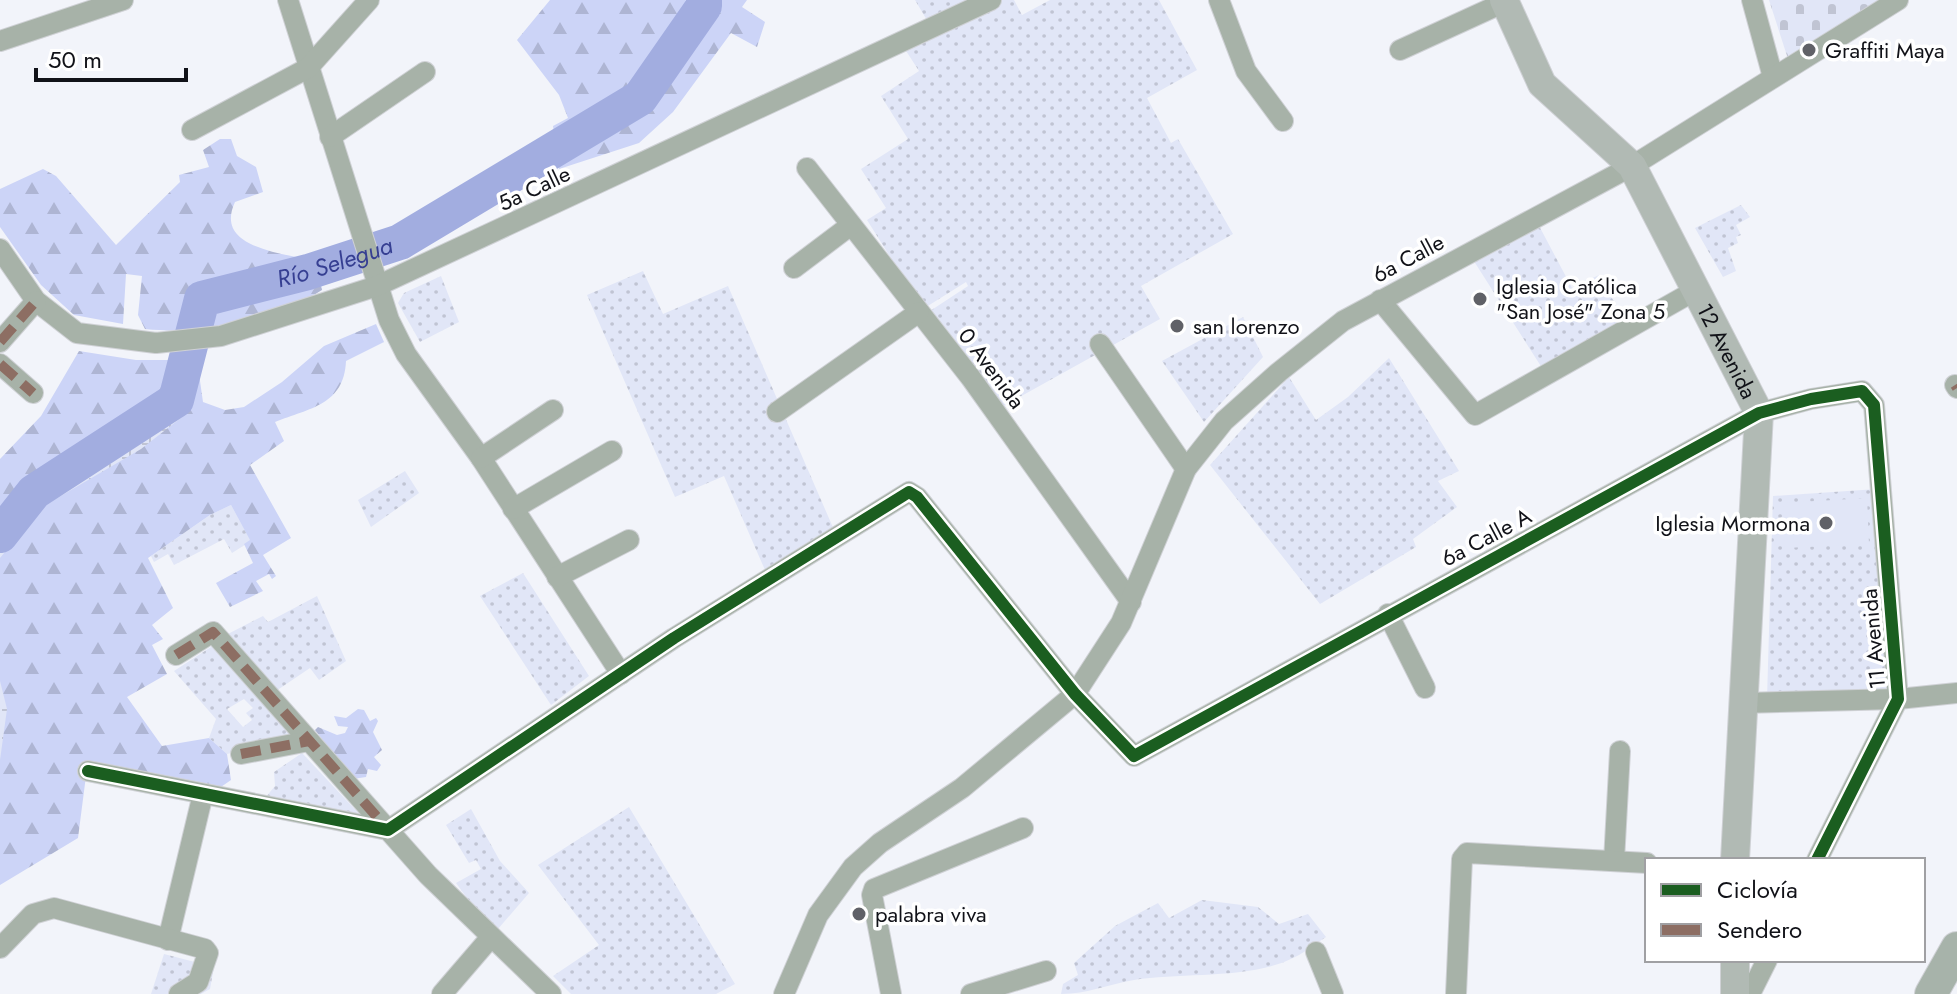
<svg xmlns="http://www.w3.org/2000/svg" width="1957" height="994" font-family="Jost,sans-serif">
<defs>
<pattern id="grass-dots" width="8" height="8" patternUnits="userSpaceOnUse" patternTransform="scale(2)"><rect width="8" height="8" fill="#e1e6f7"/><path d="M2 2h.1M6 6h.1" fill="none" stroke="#c0c4d3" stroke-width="1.8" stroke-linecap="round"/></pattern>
<pattern id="forest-firs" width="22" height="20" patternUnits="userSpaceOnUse" patternTransform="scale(2)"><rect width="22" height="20" fill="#ccd4f7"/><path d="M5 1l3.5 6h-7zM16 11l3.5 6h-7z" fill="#aeb5d3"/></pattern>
<pattern id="wetland-marsh" width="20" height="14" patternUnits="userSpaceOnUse" patternTransform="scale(2)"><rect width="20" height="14" fill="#e1e6f7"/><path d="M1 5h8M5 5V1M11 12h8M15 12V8" fill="none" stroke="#c0c4d3"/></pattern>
<pattern id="cemetery-stones" width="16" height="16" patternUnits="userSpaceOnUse" patternTransform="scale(2)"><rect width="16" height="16" fill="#e1e6f7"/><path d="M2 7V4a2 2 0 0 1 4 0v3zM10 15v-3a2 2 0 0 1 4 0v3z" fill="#c0c4d3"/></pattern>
</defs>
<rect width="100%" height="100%" fill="#f2f4fa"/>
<g fill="url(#grass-dots)" fill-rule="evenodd">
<path d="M915,0H1014L1022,15L1050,0H1159L1197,70L1147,98L1171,143L1178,139L1233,234L1141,286L1160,319L998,409L927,313L968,286L966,282L923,309L867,220L886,208L861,169L908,139L881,96L919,71L899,40L928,22Z"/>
<path d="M1741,205L1750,217L1736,225L1741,235L1736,237L1738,243L1728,248L1736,271L1723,277L1695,228Z"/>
<path d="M1537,222L1572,288L1599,275L1626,323L1544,371L1470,255Z"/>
<path d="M643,271L663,314L728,286L838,539L765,570L724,476L675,497L587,295Z"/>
<path d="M441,276L459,322L420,342L398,303L404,293Z"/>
<path d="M1243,317L1263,357L1204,422L1162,361Z"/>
<path d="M1389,358L1459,471L1438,481L1457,507L1413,539L1416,547L1320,604L1210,465L1289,377L1316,420L1348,397Z"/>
<path d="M405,471L419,493L371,527L358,500Z"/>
<path d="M1877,489L1901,690L1767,699L1773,496Z"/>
<path d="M231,505L251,541L232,553L224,539L174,565L168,554L154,562L151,556L210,515Z"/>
<path d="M523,573L589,676L551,705L480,596Z"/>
<path d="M317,596L346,661L319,680L310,668L276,691L222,637L263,616L268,622Z"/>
<path d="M214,645L297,738L227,754L209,738L216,719L174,671ZM244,699L253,708L246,713L252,720L243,727L227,709Z"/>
<path d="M302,753L364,819L265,798L275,786L274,772Z"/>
<path d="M629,807L735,984L716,994H571L553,976L599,945L538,865Z"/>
<path d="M471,809L500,861L529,893L498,929L478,913L456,883L481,869L476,860L469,863L446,825Z"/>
<path d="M1202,900L1258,907L1279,924L1308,914L1326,937C1316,943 1306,952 1295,957C1252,980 1183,972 1134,980C1109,984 1087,994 1061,994L1063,984L1078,975L1074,963L1115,926L1158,903L1169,918Z"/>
<path d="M164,954L214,967L210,989L201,994H151Z"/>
</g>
<g fill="url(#forest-firs)">
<path d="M550,0H747L742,7L765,22L757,47L731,33L673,112L639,143L559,169L553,126L568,118L559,95L517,40Z"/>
<path d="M220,139H231L237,156L256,167L263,192L235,202C214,247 279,252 308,260L321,282L322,290C271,323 204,335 145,329L138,315L142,276L126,274L123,324L74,315L41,285L0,227V189L43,169L56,176L116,245L180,182L179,175L209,167L203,150Z"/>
<path d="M376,324L384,342L346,361C344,405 310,408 275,422L284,441L250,465L291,538L263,555L276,576L272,579L269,574L256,581L263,591L230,607L216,583L253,563L244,544L250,540L231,505L210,515L148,558L173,608L152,625L163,639L152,645L167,674L127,697L162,746L209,738L227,754L231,780L218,789L87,768L78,838L0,885V459L41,416L79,351L136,360H197L203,402L225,410L244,407L282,382L324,346Z"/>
<path d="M358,709L364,710L370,721L376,718L378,721L373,732L382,750L374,757L381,765L377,771L368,769L366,777L353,779L315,730L318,727L337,735L345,733L348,727L338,726L334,716L346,718Z"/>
</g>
<g fill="url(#wetland-marsh)">
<path d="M182,353L193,355L186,414L141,449L42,507L0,558V523L26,490L172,394Z"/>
<path d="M0,681L7,709L0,760Z"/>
</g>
<path fill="url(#cemetery-stones)" d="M1769,0H1889L1789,62Z"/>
<path fill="#e1e6f7" d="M1867,498L1869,544L1785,548L1783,503Z"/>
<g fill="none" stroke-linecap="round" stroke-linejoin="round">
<path stroke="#a2ade0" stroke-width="36" id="s1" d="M0,535L34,492L176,400L202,299L308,272L400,242L640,98L704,6V0"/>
<defs>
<g id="street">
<path d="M288,0L389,320L406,354L481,458L621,674"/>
<path d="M1219,0L1246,71L1283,121"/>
<path d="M1752,0L1773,77"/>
<path d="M0,41L123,0"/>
<path d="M1400,50L1505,2"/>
<path d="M192,130L308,68L369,0"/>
<path d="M330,137L425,72"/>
<path d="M807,168L971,378L1131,602"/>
<path d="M0,249L36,301L77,333L156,343L221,336L377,286L991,0"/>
<path d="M794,268L851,225"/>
<path d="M1380,300L1475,415L1696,290"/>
<path d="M0,342L36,301"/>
<path d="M1100,344L1186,469"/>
<path d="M0,364L33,393"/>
<path d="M1955,385L1957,388"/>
<path d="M777,412L919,312"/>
<path d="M481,458L553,410"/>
<path d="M513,509L612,451"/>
<path d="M557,577L629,540"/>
<path d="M1388,614L1425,688"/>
<path d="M176,655L213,632L428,875L551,994"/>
<path d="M1743,703L1898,699L1957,693"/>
<path d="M241,754L309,741"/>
<path d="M88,771L388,830L674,638L909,492L917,497L1075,694L1134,756L1759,413L1811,399L1862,391L1874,405L1898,699L1817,860"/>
<path d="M1614,861L1620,751"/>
<path d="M168,940L203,794"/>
<path d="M0,948L33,914L54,908L205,949L208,953L198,982L179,994"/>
<path d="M1316,952L1333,994"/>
<path d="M442,994L491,937"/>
<path d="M784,994L818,915L853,867L880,843L962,788L1075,694L1121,623L1186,469L1224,421L1279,372L1343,321L1632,166L1898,0"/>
<path d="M891,994L872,895L874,889L1023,828"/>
<path d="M971,994L1046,971"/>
<path d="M1456,994L1462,859L1467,853L1647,863"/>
<path d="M1750,994L1767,960"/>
</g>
<g id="secondary">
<path id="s2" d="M1504,0L1542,84L1632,166L1759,413L1735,860"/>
<path d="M1735,994V960"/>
</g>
<path id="primary" d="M1931,994L1957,948"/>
</defs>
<use href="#street" stroke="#cfd1d5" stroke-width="22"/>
<use href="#secondary" stroke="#cfd1d5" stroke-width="30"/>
<use href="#primary" stroke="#cfd1d5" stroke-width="34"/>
<use href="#street" stroke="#a7b2a8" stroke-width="20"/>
<use href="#secondary" stroke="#b1bab4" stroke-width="28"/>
<use href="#primary" stroke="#a7b3aa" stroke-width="32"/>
<g stroke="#8d6e63" stroke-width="10" stroke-dasharray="20 10" stroke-linecap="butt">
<path d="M0,342L36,301"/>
<path d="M0,364L33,393"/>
<path d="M1955,385L1957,388"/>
<path d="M176,655L213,632L386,827"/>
<path d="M241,754L309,741"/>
</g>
<defs>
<path id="cycleway" d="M88,771L388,830L674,638L909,492L917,497L1075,694L1134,756L1759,413L1811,399L1862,391L1874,405L1898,699L1817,860"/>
</defs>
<use href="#cycleway" stroke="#fff" stroke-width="17"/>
<use href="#cycleway" stroke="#1b5e20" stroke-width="12"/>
</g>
<g fill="#606167" stroke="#fff" stroke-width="3">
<circle cx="1809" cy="50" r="8"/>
<circle cx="1480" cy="299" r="8"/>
<circle cx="1177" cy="326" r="8"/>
<circle cx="1826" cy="523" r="8"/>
<circle cx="859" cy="914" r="8"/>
</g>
<g text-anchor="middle" stroke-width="7" stroke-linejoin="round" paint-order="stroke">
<g font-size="22" fill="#111218" stroke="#fff" text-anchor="start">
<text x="1825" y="58">Graffiti Maya</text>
<text x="1496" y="294">Iglesia Católica<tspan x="1496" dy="25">"San José" Zona 5</tspan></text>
<text x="1193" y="334">san lorenzo</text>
<text x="1810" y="531" text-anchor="end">Iglesia Mormona</text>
<text x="875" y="922">palabra viva</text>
</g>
<g font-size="22" fill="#111218" stroke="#fff">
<text transform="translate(534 188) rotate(-25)" y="8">5a Calle</text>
<text transform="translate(1408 258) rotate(-28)" y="8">6a Calle</text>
<text dy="8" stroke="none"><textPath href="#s2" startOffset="422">12 Avenida</textPath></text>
<text transform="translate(992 368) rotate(53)" y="8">0 Avenida</text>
<text transform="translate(1486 537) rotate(-28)" y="8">6a Calle A</text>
<text transform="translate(1873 639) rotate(-95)" y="8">11 Avenida</text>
</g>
<g font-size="24" font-style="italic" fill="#363f92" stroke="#fff">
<text dy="8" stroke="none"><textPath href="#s1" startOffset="466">Río Selegua</textPath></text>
</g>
</g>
<rect x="1645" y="858" width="280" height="104" fill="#ffffff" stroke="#a0a0a3" stroke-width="2"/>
<rect x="1661" y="884" width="40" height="12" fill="#1b5e20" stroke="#a0a0a3" stroke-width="2"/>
<text x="1717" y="898" font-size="24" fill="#111218">Ciclovía</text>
<rect x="1661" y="924" width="40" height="12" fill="#8d6e63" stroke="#a0a0a3" stroke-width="2"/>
<text x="1717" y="938" font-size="24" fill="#111218">Sendero</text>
<path d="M36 68v12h150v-12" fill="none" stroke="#111218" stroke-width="4"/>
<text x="48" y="68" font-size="24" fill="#111218" stroke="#ffffff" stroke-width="6" paint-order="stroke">50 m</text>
</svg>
